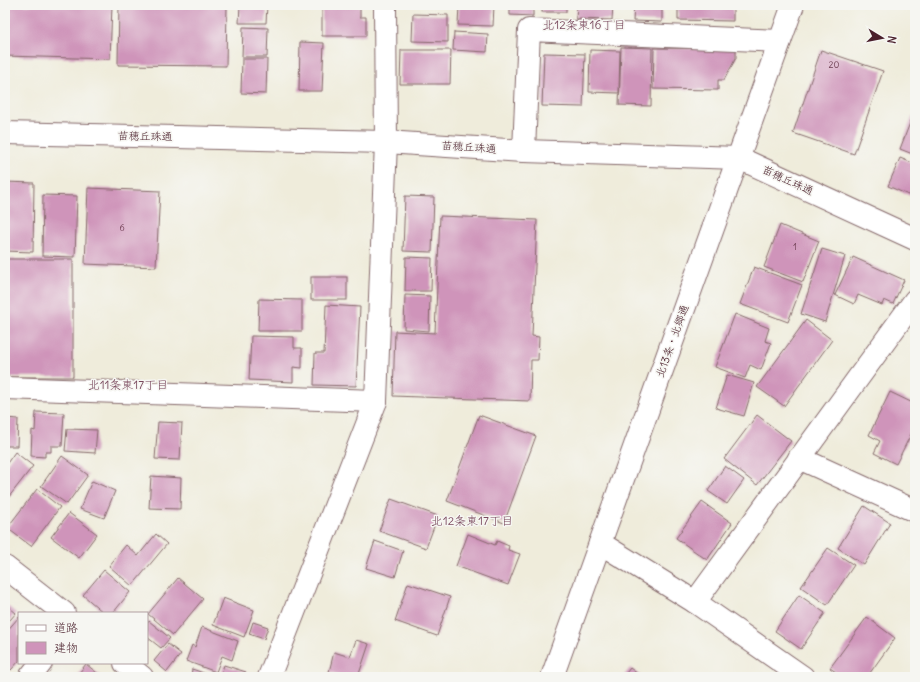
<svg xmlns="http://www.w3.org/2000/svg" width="920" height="682" font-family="Delius,'Klee One',sans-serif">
<rect width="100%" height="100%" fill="#f6f6f2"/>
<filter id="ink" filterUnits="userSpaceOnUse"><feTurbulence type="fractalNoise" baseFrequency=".025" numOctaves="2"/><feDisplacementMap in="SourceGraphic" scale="8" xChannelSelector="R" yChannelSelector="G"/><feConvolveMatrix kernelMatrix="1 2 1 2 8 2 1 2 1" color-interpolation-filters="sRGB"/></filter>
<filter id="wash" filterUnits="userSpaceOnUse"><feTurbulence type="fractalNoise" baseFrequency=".012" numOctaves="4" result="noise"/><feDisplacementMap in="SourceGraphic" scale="16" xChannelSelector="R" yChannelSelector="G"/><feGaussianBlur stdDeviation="0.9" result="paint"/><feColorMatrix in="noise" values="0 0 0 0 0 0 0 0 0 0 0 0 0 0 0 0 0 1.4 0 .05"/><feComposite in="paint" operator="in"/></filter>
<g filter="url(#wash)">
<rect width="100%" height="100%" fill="#efecdb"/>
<g id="blocks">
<g fill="#cf94ba">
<path d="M5,5H112L110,59L5,56Z"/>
<path d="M119,5H227L226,66L118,65Z"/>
<path d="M240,5H267L266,23H239Z"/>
<path d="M322,5H360V17H366V36H322Z"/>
<path d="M459,5H494L493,26L458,25Z"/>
<path d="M510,5H533V16L510,15Z"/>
<rect x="542" y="5" width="24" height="7"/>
<path d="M577,5H613L612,20L576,19Z"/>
<path d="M634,5H662V22L633,21Z"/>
<path d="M678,5H733V21L678,20Z"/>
<path d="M413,14L448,15V42L412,41Z"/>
<path d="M243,27L268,28L267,57H242Z"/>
<path d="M454,32L488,34L487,52L453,50Z"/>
<path d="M300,42L324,43L322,91H299Z"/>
<path d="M621,47L652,48L651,106L619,105Z"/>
<path d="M654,48L736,49V58L724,80H718V90L653,89Z"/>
<path d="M401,50H451L450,84H400Z"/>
<path d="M590,50L620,51L619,93L589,92Z"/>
<path d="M821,50L883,71L854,154L793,133Z"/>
<path d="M544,53L585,54L583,107L542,106Z"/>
<path d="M242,59H267L266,94L241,93Z"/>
<path d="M913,115L915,116V155L900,149Z"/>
<path d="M900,158L915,164V198L888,186Z"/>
<path d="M5,182L34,183L33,252L5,251Z"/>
<path d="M88,188L160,191L156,267L85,264Z"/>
<path d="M43,195L77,196L75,257L42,256Z"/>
<path d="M405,196L434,197L432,252L403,251Z"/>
<path d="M440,216L537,220L532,336L539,337L538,360H531L530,401L393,396L395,331L435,333Z"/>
<path d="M780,225L819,241L803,282L764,267Z"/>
<path d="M822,249L845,256L825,322L801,314Z"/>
<path d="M406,257L432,258L431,291H405Z"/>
<path d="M853,257L904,280L893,304L884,300L882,305L858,295L854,304L835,295Z"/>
<rect x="5" y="259" width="68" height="118"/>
<path d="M754,267L802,285L788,322L740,304Z"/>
<rect x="311" y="277" width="36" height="23"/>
<path d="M405,295L430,296L429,331L404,329Z"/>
<path d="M259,299L302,300V331H258Z"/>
<path d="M326,305L360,307L356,386L314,385L315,353H324Z"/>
<path d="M735,314L769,328L765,341L771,343L761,370L750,365L745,378L715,367Z"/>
<path d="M806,320L832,340L784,406L757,387Z"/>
<path d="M251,336L294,337V348H302V368L293,367V382L249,380Z"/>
<path d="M727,375L754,383L744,416L716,408Z"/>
<path d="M890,392L915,404V426L896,464L874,453L880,441L869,435Z"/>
<path d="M36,412L64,413L62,446H51V452H45V457L31,456L32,430L35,431Z"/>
<path d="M479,415L536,436L504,523L447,501Z"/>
<path d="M757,415L791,441L757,485L724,459Z"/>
<path d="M5,418L18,419L17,446H5Z"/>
<path d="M158,422L182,423L180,460L155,459Z"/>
<path d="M67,429L97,430L95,453L65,451Z"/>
<path d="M15,452L33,466L8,498L5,495V466Z"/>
<path d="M62,456L88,475L67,504L41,486Z"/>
<path d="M725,466L744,480L727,504L708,491Z"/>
<path d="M151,476L181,478L180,509L149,508Z"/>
<path d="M92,481L115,491L104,518L80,509Z"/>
<path d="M37,489L60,507L31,546L7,528Z"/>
<path d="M391,499L438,516L426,548L379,531Z"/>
<path d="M702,502L732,523L707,560L676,538Z"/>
<path d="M864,506L890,523L864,565L838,548Z"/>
<path d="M69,513L97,534L79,558L51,537Z"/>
<path d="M156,534L167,544L132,586L109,566L126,545L138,556Z"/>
<path d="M468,534L495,545L497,541L509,546L508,550L520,554L508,585L456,566Z"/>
<path d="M375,541L403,551L395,577L366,568Z"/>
<path d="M828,548L854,565L827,605L801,587Z"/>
<path d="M104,570L130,592L113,613H104L83,595Z"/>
<path d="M178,578L203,599L173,635L148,614Z"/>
<path d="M408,583L450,597L437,636L395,621Z"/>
<path d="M799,595L825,613L801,649L775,631Z"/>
<path d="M223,598L254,610L244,637L213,625Z"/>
<path d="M5,604L16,613L5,626Z"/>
<path d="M19,617V661L11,670L5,665V633Z"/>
<path d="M867,617L895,638L867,677H843L830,668Z"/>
<path d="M149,621L170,638L161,648L147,637V624Z"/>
<path d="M253,622L268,627L264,639L249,634Z"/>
<path d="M202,627L238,641L232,660L222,656L216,672L186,661L192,645L195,647Z"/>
<path d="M356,640L369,644L358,677H346L329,672L334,652L350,657Z"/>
<path d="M168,644L181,654L167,672L154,661Z"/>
<path d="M86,664L102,677H76Z"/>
<path d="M224,665L246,672L244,677H220Z"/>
<path d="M630,668L642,677H623Z"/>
<path d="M192,669L215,677H191Z"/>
</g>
</g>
</g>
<g filter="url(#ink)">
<use href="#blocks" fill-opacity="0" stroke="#846769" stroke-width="1"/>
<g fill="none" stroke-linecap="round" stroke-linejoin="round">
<defs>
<g id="minor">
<path d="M5,133L386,142L524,151L739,158L915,239"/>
<path d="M524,151L529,30L780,41"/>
<path d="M5,388L376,401"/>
<path d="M799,458L915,511"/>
<path d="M600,543L695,602L803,677"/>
<path d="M5,567L64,613"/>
<path d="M695,602L915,300"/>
<path d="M125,663L142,677"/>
<path d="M30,677L41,663"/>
<path d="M269,677L376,401L386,142L385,5"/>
<path d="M552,677L793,5"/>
</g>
</defs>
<use href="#minor" stroke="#846769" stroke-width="24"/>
<use href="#minor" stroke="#fff" stroke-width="22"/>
</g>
</g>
<g text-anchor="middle" stroke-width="3" stroke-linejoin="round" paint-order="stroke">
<g font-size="9" fill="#6b3c4f">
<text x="834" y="68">20</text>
<text x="122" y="231">6</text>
<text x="795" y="250">1</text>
</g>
<g font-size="11" fill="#4a1f2b" stroke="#f6f6f2">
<text transform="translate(145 136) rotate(1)" y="4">苗穂丘珠通</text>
<text transform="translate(469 147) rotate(4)" y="4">苗穂丘珠通</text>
<text transform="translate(788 180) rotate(25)" y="4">苗穂丘珠通</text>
<text transform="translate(672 341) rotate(-70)" y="4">北13条・北郷通</text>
</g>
<g font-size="12" fill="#79485d" stroke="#f6f6f2">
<text x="584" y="29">北12条東16丁目</text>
<text x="128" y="389">北11条東17丁目</text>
<text x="472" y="525">北12条東17丁目</text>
</g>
</g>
<rect width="920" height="682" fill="none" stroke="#f6f6f2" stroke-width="20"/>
<rect x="18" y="612" width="130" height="52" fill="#f6f6f2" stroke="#b1a0a2"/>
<rect x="26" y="625" width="20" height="6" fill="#ffffff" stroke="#b1a0a2"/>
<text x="54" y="632" font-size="12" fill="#4a1f2b">道路</text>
<rect x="26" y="642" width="20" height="12" fill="#cf94ba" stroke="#b1a0a2"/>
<text x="54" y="652" font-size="12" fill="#4a1f2b">建物</text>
<g transform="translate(882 38) rotate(100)" stroke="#f6f6f2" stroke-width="3" paint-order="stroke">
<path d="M0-3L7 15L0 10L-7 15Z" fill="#4a1f2b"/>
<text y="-6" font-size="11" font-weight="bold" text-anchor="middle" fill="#4a1f2b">N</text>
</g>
</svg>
